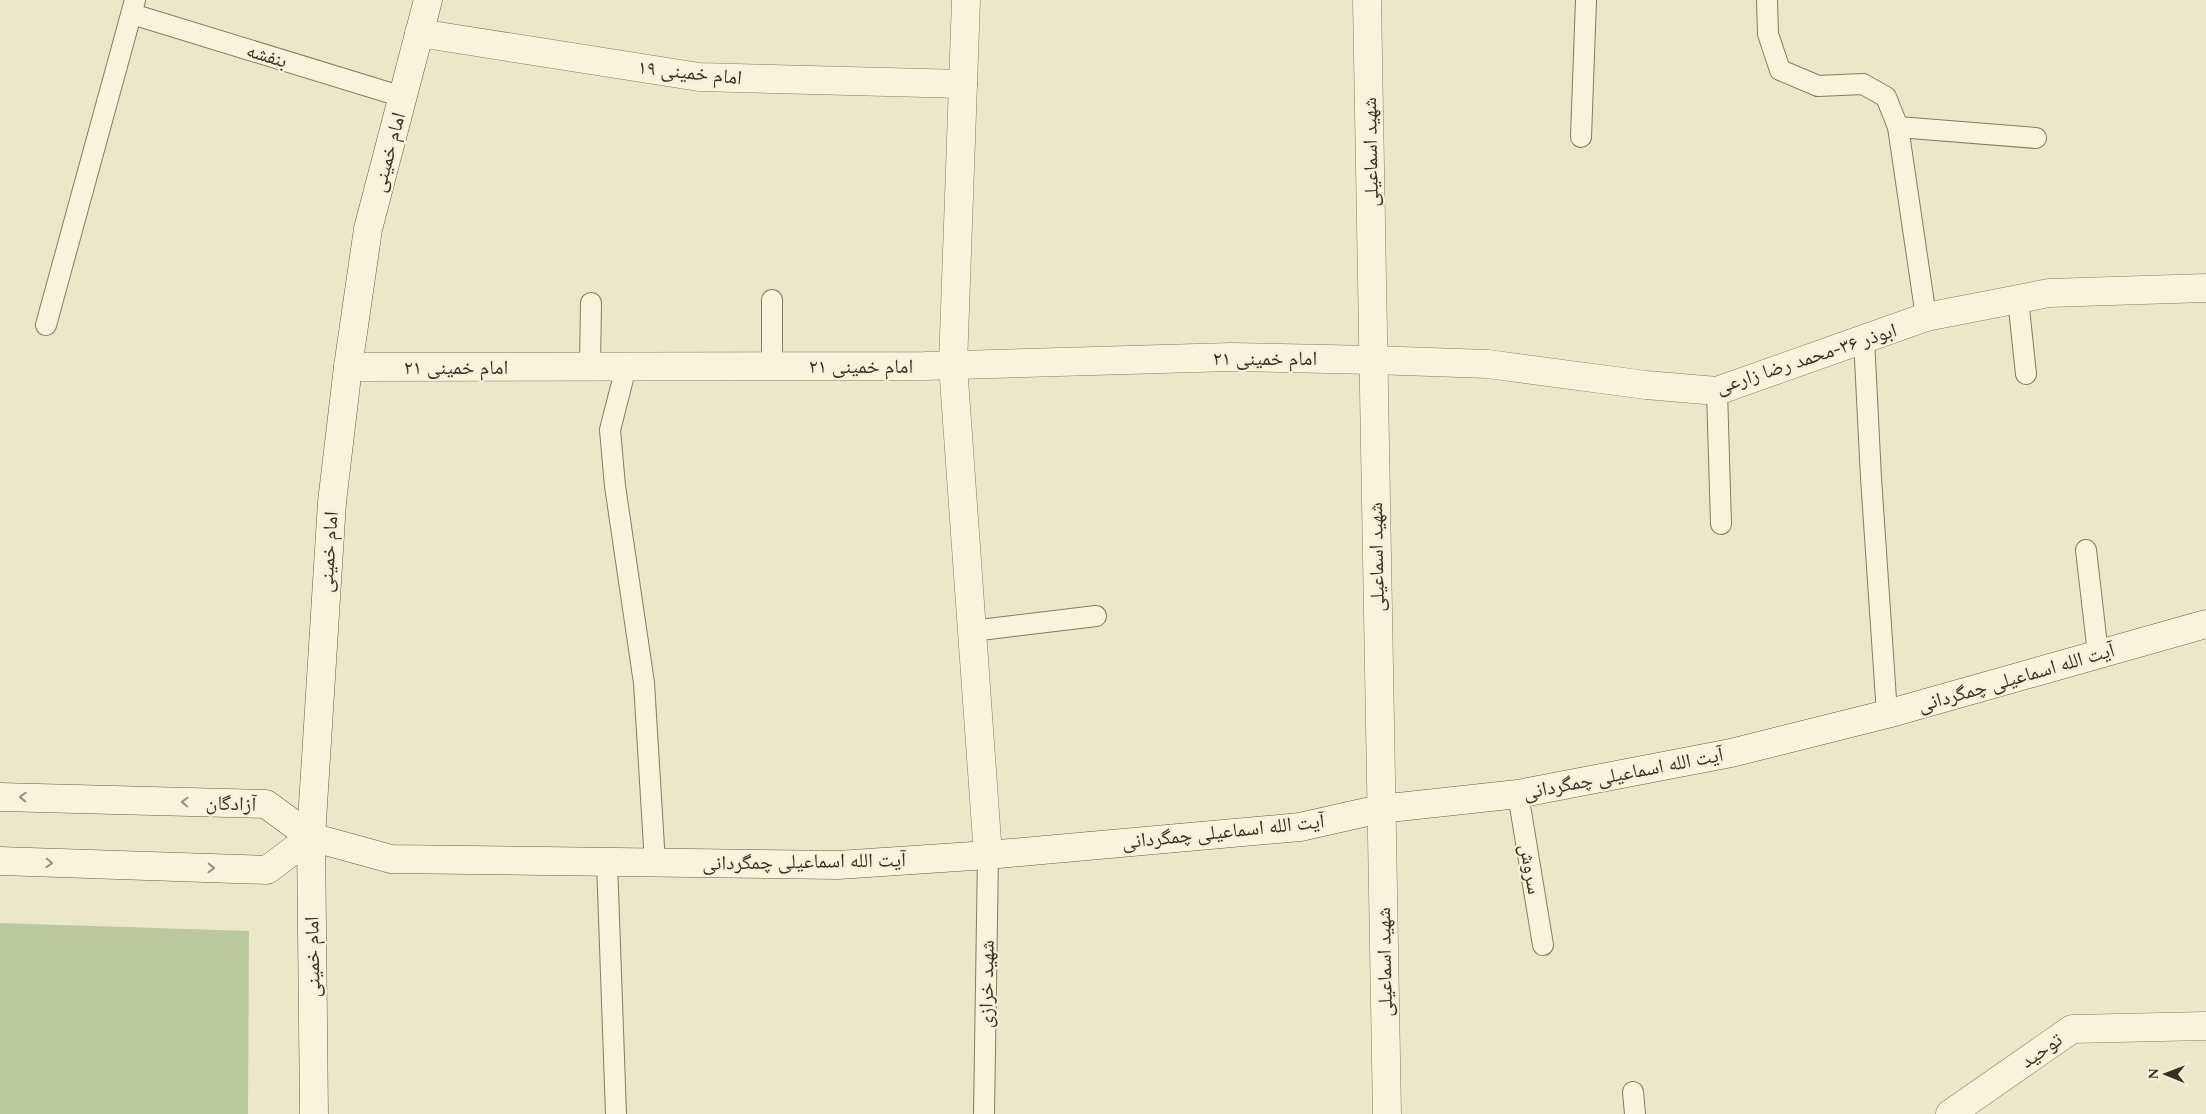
<svg xmlns="http://www.w3.org/2000/svg" width="2206" height="1114" font-family="Spectral,'Noto Naskh Arabic',serif">
<rect width="100%" height="100%" fill="#ebe8c9"/>
<path fill="#bac99d" d="M0,923L249,931L248,1114H0Z"/>
<g fill="none" stroke-linecap="round" stroke-linejoin="round">
<defs>
<g id="service">
<path d="M1767,0L1768,34L1780,70L1818,86L1863,84L1886,97L1898,127L1926,317"/>
<path d="M132,14L403,97"/>
<path d="M1898,127L2036,138"/>
<path d="M1581,137L1586,0"/>
<path d="M2018,299L2026,374"/>
<path d="M772,300V366"/>
<path d="M46,325L135,0"/>
<path d="M1864,339L1871,478L1887,714"/>
<path d="M590,366L591,303"/>
<path d="M626,367L610,430L615,486L644,683L655,863"/>
<path d="M1717,391L1721,524"/>
<path d="M2086,550L2098,654"/>
<path d="M972,631L1096,616"/>
<path d="M1518,794L1543,945"/>
<path d="M607,862L616,1114"/>
<path d="M1633,1092L1635,1114"/>
<path d="M984,1114L988,855"/>
</g>
<g id="minor">
<path d="M966,0L953,365L988,855"/>
<path d="M1367,0L1387,1114"/>
<path d="M419,33L699,77L963,84"/>
<path d="M348,367L924,366L1231,357L1373,360L1488,364L1646,385L1717,391L1926,317L2049,293L2206,288"/>
<path d="M1950,1114L2072,1029L2206,1026"/>
</g>
<g id="secondary">
<path d="M0,797L266,804L311,837L391,859L838,865L988,855L1300,827L1380,809L1518,794L1731,753L1887,714L2206,624"/>
<path d="M0,861L267,870L311,837"/>
<path d="M314,1114L311,837L332,502L348,367L368,229L428,0"/>
</g>
</defs>
<use href="#service" stroke="#867c5f" stroke-width="22"/>
<use href="#minor" stroke="#867c5f" stroke-width="29"/>
<use href="#secondary" stroke="#685d42" stroke-width="29"/>
<use href="#service" stroke="#f7f4db" stroke-width="20"/>
<use href="#minor" stroke="#f7f4db" stroke-width="28"/>
<use href="#secondary" stroke="#f7f4db" stroke-width="28"/>
</g>
<defs><path id="oneway-chevron" d="M-2-3.5L2.5 0L-2 3.5" fill="none" stroke-width="1.6" stroke-linecap="round" stroke-linejoin="round" transform="scale(1.25)"/></defs>
<g stroke="#98927e">
<use href="#oneway-chevron" transform="translate(23 797) rotate(-178)"/>
<use href="#oneway-chevron" transform="translate(185 802) rotate(-178)"/>
<use href="#oneway-chevron" transform="translate(49 863) rotate(2)"/>
<use href="#oneway-chevron" transform="translate(211 868) rotate(2)"/>
</g>
<g text-anchor="middle" stroke-width="4.5" stroke-linejoin="round" paint-order="stroke">
<g font-size="20" fill="#383121" stroke="#f3f1d8">
<text transform="translate(267 55) rotate(17)" y="7">بنفشه</text>
<text transform="translate(690 72) rotate(6)" y="7">امام خمینی ۱۹</text>
<text transform="translate(388 152) rotate(-75)" y="7">امام خمینی</text>
<text transform="translate(1370 152) rotate(-91)" y="7">شهید اسماعیلی</text>
<text x="1265" y="365">امام خمینی ۲۱</text>
<text transform="translate(1806 358) rotate(-18)" y="7">ابوذر ۳۶-محمد رضا زارعی</text>
<text x="861" y="373">امام خمینی ۲۱</text>
<text x="456" y="374">امام خمینی ۲۱</text>
<text transform="translate(328 552) rotate(-86)" y="7">امام خمینی</text>
<text transform="translate(1376 557) rotate(-91)" y="7">شهید اسماعیلی</text>
<text transform="translate(2016 677) rotate(-16)" y="7">آیت الله اسماعیلی چمگردانی</text>
<text transform="translate(1623 773) rotate(-11)" y="7">آیت الله اسماعیلی چمگردانی</text>
<text transform="translate(231 803) rotate(2)" y="7">آزادگان</text>
<text transform="translate(1223 831) rotate(-6)" y="7">آیت الله اسماعیلی چمگردانی</text>
<text transform="translate(804 861) rotate(-1)" y="7">آیت الله اسماعیلی چمگردانی</text>
<text transform="translate(1531 869) rotate(80)" y="7">سروش</text>
<text transform="translate(312 957) rotate(-91)" y="7">امام خمینی</text>
<text transform="translate(1384 962) rotate(-91)" y="7">شهید اسماعیلی</text>
<text transform="translate(986 984) rotate(-89)" y="7">شهید خرازی</text>
<text transform="translate(2041 1050) rotate(-35)" y="7">توحید</text>
</g>
</g>
<g transform="translate(2166 1074) rotate(271)" stroke="#f3f1d8" stroke-width="4" paint-order="stroke">
<path d="M0-4L9 19L0 12L-9 19Z" fill="#383121"/>
<text y="-8" font-size="14" font-weight="bold" text-anchor="middle" fill="#383121">N</text>
</g>
</svg>
